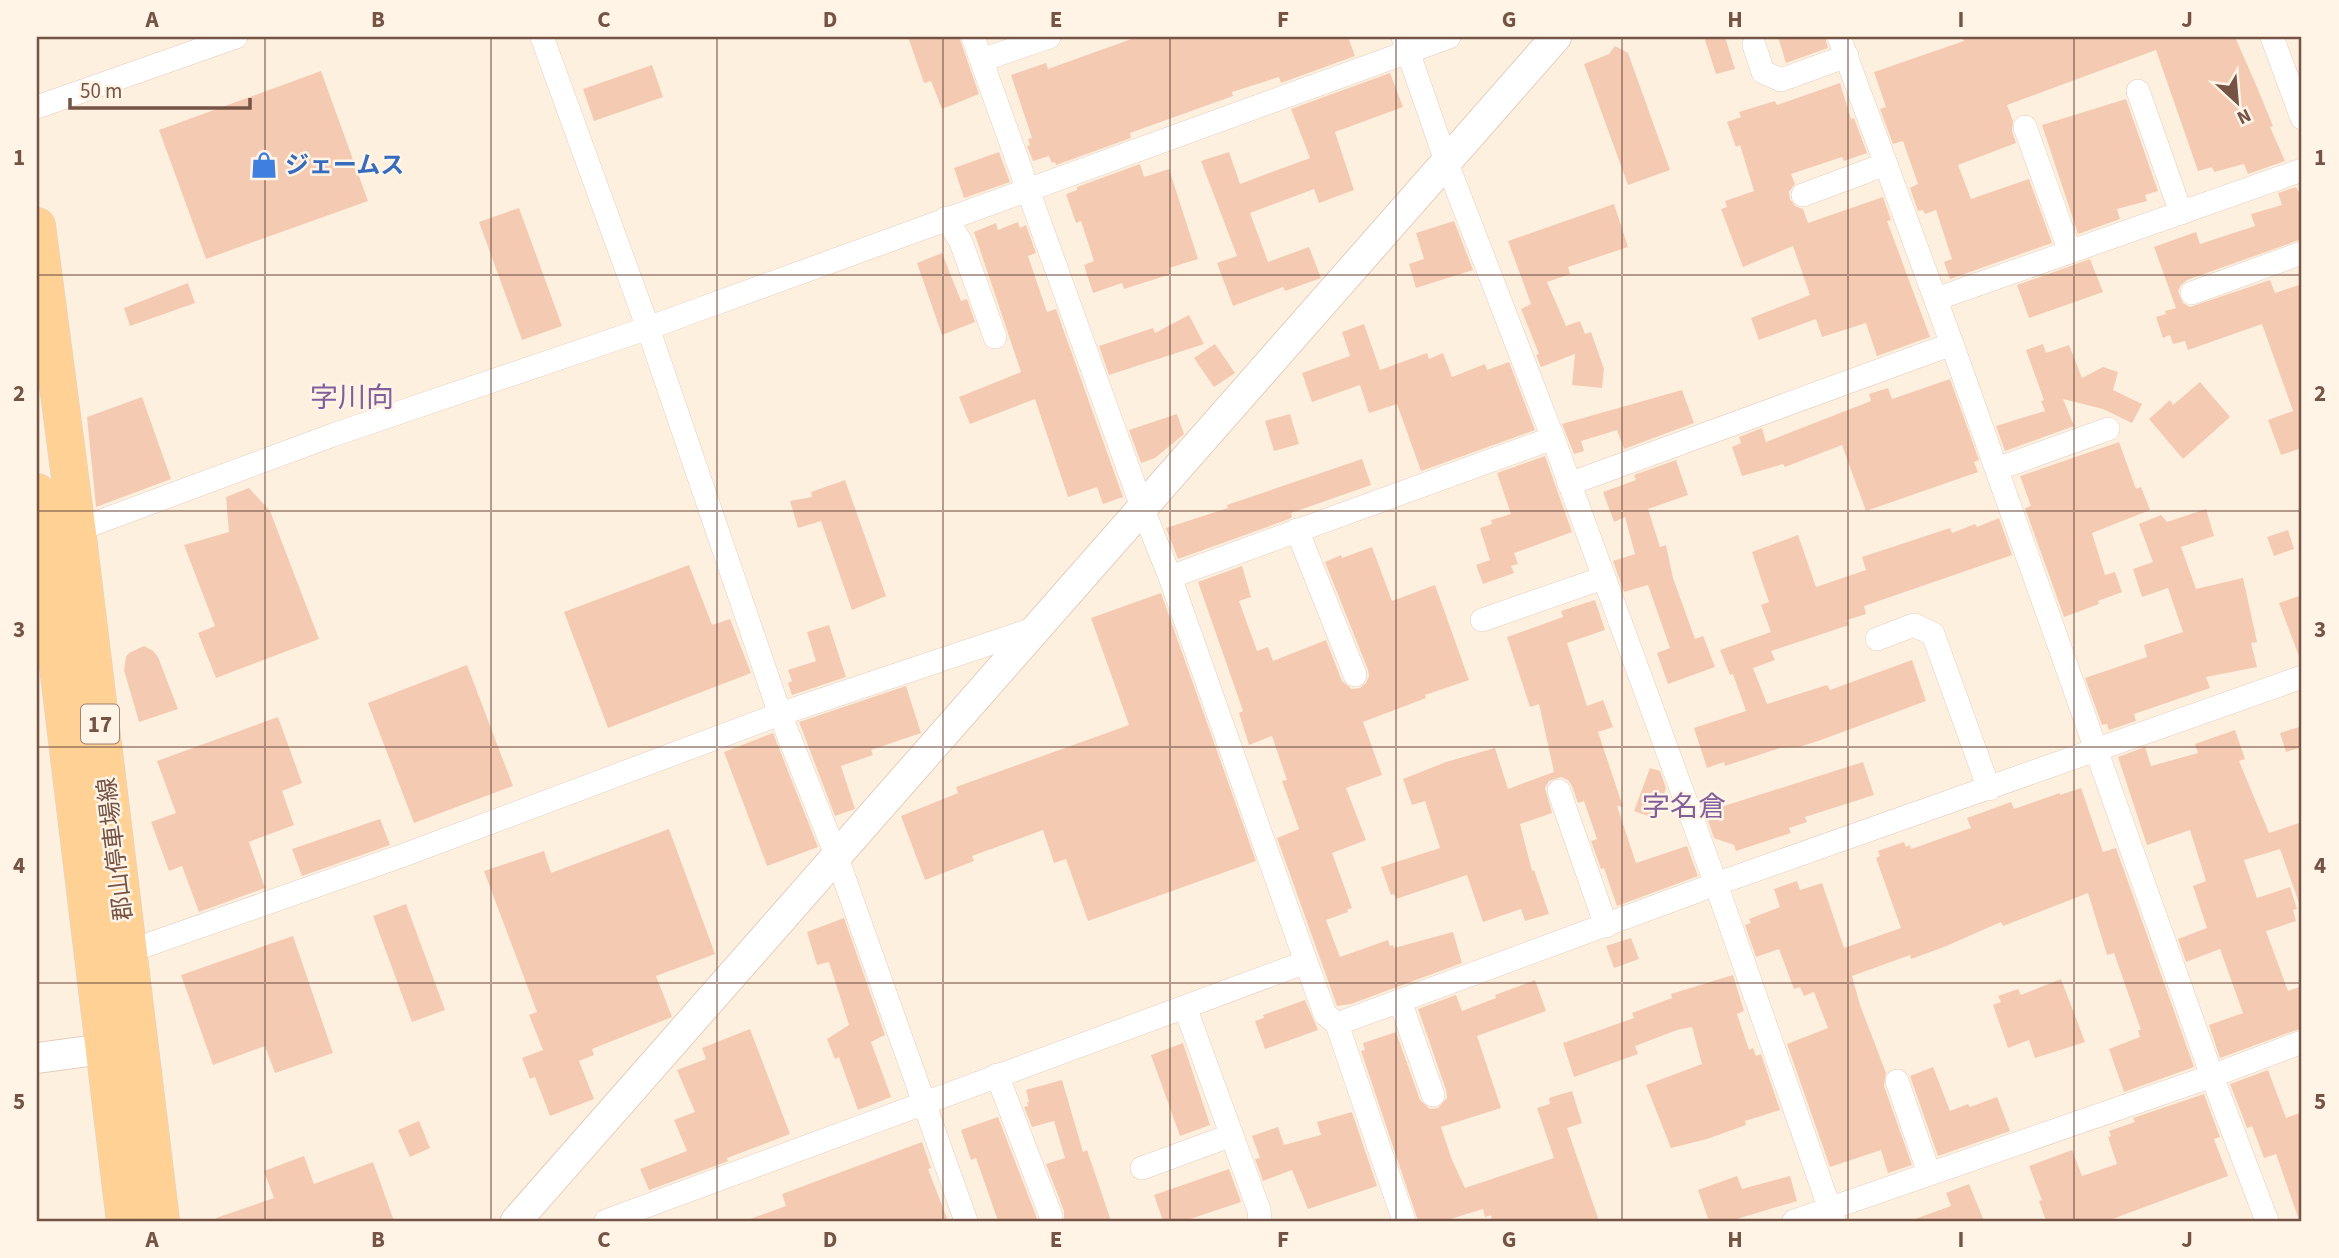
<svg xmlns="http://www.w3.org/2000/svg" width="2339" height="1258" font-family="'Source Sans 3','Noto Sans JP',sans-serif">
<rect width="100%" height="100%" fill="#fef0de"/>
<g fill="#f5cab3">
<path d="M908,37H959L979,94L942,109L931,81L924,83Z"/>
<path d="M1137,37H1348L1355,56L1281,83L1279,77L1232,92L1233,96L1130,133L1131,138L1056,165L1055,162L1052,163L1049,156L1033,161L1027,146L1030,145L1028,139L1032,138L1011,75L1046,63L1048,69Z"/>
<path d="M1704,37H1725L1735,69L1716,74Z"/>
<path d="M1778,37H1825L1828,48L1786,63Z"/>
<path d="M1962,37H2235L2254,80L2273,126L2270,127L2285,161L2248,174L2244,164L2214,172L2212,167L2198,171L2156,50L2007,105L2013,121L2012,131L2016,143L1958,165L1971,199L2029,179L2052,243L1950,279L1944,262L1952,259L1936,210L1925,214L1923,210L1918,211L1910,188L1918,184L1903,141L1893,144L1880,109L1886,107L1874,72L1964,41Z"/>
<path d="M1615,46L1628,53L1670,170L1628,185L1584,64L1609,54Z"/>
<path d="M652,65L663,97L594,121L583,89Z"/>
<path d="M321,71L368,201L206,259L159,130Z"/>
<path d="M1390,73L1403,107L1335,132L1354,190L1319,203L1314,189L1250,213L1268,262L1309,247L1321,278L1285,291L1283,287L1233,306L1217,263L1237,256L1201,161L1229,152L1240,184L1310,158L1291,109Z"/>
<path d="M1840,83L1851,119L1854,118L1867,153L1844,161L1842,157L1791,174L1795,184L1789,192L1790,199L1795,206L1803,209L1808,223L1883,197L1891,220L1887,221L1930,337L1877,356L1866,323L1822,337L1816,319L1759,340L1751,318L1810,295L1793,246L1743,267L1721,209L1727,207L1725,201L1754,191L1740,145L1736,147L1727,122L1741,117L1739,112L1775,101L1777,105Z"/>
<path d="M2126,99L2158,191L2145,195L2147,201L2117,209L2120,219L2078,234L2042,125Z"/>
<path d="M999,152L1010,182L964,198L954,168Z"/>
<path d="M1140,164L1144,177L1169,169L1198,259L1169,268L1171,274L1124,289L1122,283L1093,293L1084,265L1094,261L1081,221L1076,223L1066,194L1077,190V187Z"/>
<path d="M2296,187L2302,198V239L2187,280L2181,285L2178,291L2183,303L2190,307L2270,280L2275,293L2302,284V448L2281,455L2268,420L2293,411L2262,324L2188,350L2185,341L2173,344L2170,335L2163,338L2156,317L2166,314L2165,311L2176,308L2154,247L2196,232L2200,244L2255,226L2251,214L2282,205L2278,193Z"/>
<path d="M1614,204L1628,247L1568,267L1570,274L1547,282L1566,326L1580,321L1585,334L1591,332L1604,369L1602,388L1572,385L1575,354L1541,367L1536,355L1539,354L1521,309L1531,304L1508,241Z"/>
<path d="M519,208L562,326L522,340L479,222Z"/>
<path d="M1454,221L1473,270L1416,288L1409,264L1424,259L1416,233Z"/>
<path d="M1018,222L1020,228L1026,225L1036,253L1028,256L1047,312L1056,309L1123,497L1103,504L1097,487L1068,497L1035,399L970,424L959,397L1021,372L974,232L996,223L998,230Z"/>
<path d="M942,253L961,301L967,299L975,322L942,335L917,263Z"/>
<path d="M2090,259L2103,292L2029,318L2017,285Z"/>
<path d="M188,283L195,303L130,326L124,308Z"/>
<path d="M1189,315L1204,344L1109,375L1099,346L1153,328L1155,333Z"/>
<path d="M1364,324L1380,370L1427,353L1429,359L1443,353L1452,377L1485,364L1487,370L1509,362L1535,430L1421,471L1397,404L1369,413L1360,385L1312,402L1302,373L1350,356L1342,332Z"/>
<path d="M1215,344L1235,373L1214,387L1194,358Z"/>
<path d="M2043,344L2046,353L2069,345L2082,378L2103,367L2118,372L2113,390L2142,404L2132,423L2103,409L2063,399L2074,426L2005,451L1996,426L2045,411L2041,401L2044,400L2026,350Z"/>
<path d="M1950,379L1979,460L1974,462L1978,472L1866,511L1842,445L1785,467L1783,464L1742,476L1732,447L1741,443L1739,437L1762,428L1766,442L1871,401L1869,394L1888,388L1892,399Z"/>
<path d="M2200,382L2230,417L2183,459L2149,419L2170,400L2173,405Z"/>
<path d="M1682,390L1694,423L1624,449L1617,430L1581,441L1584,451L1574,454L1562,424Z"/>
<path d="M142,397L171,479L96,507L87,417Z"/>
<path d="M1177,414L1184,434L1155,458L1141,463L1129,430Z"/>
<path d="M1290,414L1299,444L1274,451L1265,421Z"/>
<path d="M2119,442L2136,489L2141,487L2150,510L2092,533L2105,575L2115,572L2122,592L2098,601L2099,604L2064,617L2025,508L2031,506L2020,476Z"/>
<path d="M1545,456L1572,532L1514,553L1518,564L1511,566L1514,573L1483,584L1476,565L1490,560L1480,528L1492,524L1491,520L1511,514L1497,473Z"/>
<path d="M1362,459L1371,485L1291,513L1292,517L1289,519L1178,559L1166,528L1228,508L1227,505Z"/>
<path d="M1676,460L1688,495L1648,509L1660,547L1666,545L1673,578L1695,639L1703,636L1715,667L1668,684L1657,653L1670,648L1648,585L1624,592L1613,561L1635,554L1625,517L1614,522L1603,492L1636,480L1634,475Z"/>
<path d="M845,480L886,596L852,610L821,521L798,528L790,501L812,497L811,492Z"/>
<path d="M249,488L270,511L319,639L216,678L198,633L215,626L184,545L229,532L226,497Z"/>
<path d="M2206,509L2214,536L2181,547L2196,589L2243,578L2257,642L2251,643L2257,667L2206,677L2210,688L2134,714L2136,721L2109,730L2107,724L2102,725L2085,678L2147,657L2144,645L2183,632L2168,588L2142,597L2133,569L2153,562L2139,524L2161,515L2167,522Z"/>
<path d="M1999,518L2012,555L1864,606L1866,614L1847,620L1849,625L1771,651L1775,660L1753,668L1767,704L1827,685L1830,690L1912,660L1926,701L1821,740L1799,747L1780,748L1725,766L1724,762L1707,768L1694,728L1746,711L1733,674L1730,675L1720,650L1771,632L1761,605L1769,602L1752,552L1798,535L1816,587L1866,570L1862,557L1950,528L1952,533L1975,524L1977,527Z"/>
<path d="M2288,530L2294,549L2274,556L2267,537Z"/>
<path d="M1372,547L1392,601L1435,585L1469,680L1425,695L1426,698L1363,722L1382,775L1346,788L1366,840L1332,853L1352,908L1347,910L1348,912L1326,920L1340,957L1388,940L1390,946L1393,945L1394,948L1453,932L1462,963L1351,1004L1337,1006L1277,838L1299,829L1282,781L1287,780L1272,736L1249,745L1239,713L1243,711L1198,582L1242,566L1251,597L1239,601L1257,651L1268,647L1273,661L1326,640L1342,681L1352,689L1360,688L1366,683L1369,676L1368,670L1325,562L1341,555L1342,558Z"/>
<path d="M689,565L712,625L730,619L751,673L608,728L564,612Z"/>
<path d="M1161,593L1256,861L1088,921L1066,859L1054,863L1043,830L972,856L974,861L925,880L901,816L958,793L956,787L1129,725L1091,618Z"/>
<path d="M2302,595V659H2300L2279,603Z"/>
<path d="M1595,600L1605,630L1567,643L1587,706L1603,700L1613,727L1598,732L1623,807L1617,806L1636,863L1687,846L1698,876L1617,906L1604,868L1601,869L1591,841L1597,839L1584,801L1578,803L1572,786L1568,780L1561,777L1549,781L1545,788L1552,813L1520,824L1532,871L1534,870L1549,914L1525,921L1521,909L1483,922L1467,875L1396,899L1394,894L1391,895L1381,867L1440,848L1425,801L1412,805L1403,779L1446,762L1495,748L1508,789L1554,772L1539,704L1530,707L1507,637L1563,617L1561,611Z"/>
<path d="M829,625L846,677L792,695L788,683L792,681L788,670L816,661L807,632Z"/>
<path d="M144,646L153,651L158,657L178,709L139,722L124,670L126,657L129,653Z"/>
<path d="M467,665L513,786L414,823L368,703Z"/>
<path d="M906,686L921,733L871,750L873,755L841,766L855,809L835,816L799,722Z"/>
<path d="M278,717L302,783L282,791L294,825L249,842L265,888L199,912L182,866L169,871L151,822L176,813L157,761Z"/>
<path d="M2302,726V747L2286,752L2280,733Z"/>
<path d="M2235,730L2245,759L2239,761L2269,833L2302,822V903H2299L2280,849L2244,860L2257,898L2290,887L2297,909L2293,910L2296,921L2266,931L2288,991L2302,986V1028L2220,1058L2209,1025L2243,1013L2220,949L2186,962L2178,939L2207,928L2193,886L2206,881L2190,830L2147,845L2118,757L2145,747L2151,766L2198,753L2195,744Z"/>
<path d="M773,733L818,847L767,866L724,752Z"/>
<path d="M1863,762L1874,795L1805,817L1807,822L1789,828L1791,833L1736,851L1734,845L1714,838L1705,812Z"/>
<path d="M1650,768L1660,771L1666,788L1656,819L1634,811Z"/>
<path d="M2081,788L2103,852L2116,848L2194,1067L2124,1092L2109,1049L2140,1037L2138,1030H2141L2114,953L2107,955L2088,893L2003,926L2001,922L1944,947L1911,959L1910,955L1852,976L1860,1005L1886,1073L1884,1086L1912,1165L1888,1173L1881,1150L1830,1167L1787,1044L1828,1028L1814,992L1804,996L1800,987L1794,989L1779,949L1756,957L1745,925L1751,923L1749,919L1780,907L1774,889L1797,881L1800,890L1822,883L1844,948L1901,928L1876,858L1880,856L1878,851L1904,842L1906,847L1910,845L1911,849L1971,828L1967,818L2011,802L2014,809L2060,793V795Z"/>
<path d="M380,819L390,845L302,876L292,849Z"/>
<path d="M669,829L715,954L656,976L672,1017L592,1049L594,1055L579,1061L594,1099L550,1116L535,1077L530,1079L522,1058L543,1050L529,1015L537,1012L484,871L544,851L551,873Z"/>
<path d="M406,904L445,1010L412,1022L373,916Z"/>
<path d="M844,918L885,1035L871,1042L891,1097L858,1110L839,1057L835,1059L827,1039L849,1025L829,962L817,965L807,932Z"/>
<path d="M293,936L333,1053L275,1073L265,1046L213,1065L181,975Z"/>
<path d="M1631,938L1639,959L1614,968L1606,946Z"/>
<path d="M1733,975L1744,1011L1737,1014L1749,1050L1753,1048L1756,1056L1761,1054L1780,1110L1745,1121L1746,1125L1707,1139L1671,1148L1646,1085L1702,1064L1692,1027L1677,1030L1635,1046L1638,1054L1574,1077L1563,1043L1634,1018L1632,1013L1672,998L1671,994Z"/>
<path d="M2061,979L2085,1042L2035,1058L2029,1040L2008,1048L1993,1005L2001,1002L1998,996L2018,989L2021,995Z"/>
<path d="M1535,980L1546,1011L1477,1036L1501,1108L1441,1127L1452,1160L1465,1188L1554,1158L1537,1108L1550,1104L1549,1098L1572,1091L1582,1123L1567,1128L1599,1221H1492L1491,1215L1485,1217L1483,1209L1444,1221H1418L1361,1051L1365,1050L1363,1043L1396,1032L1420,1100L1430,1109L1438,1108L1447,1098L1446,1090L1418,1009L1456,995L1462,1011L1496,998L1495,995Z"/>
<path d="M1305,1000L1318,1030L1265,1049L1255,1021L1264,1018L1263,1015Z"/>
<path d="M750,1029L790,1134L727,1158L728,1161L726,1162L649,1190L640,1169L687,1151L674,1120L695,1112L677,1070L706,1059L702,1048Z"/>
<path d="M1183,1043L1210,1125L1180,1136L1151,1055Z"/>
<path d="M1933,1067L1950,1111L1968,1104L1970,1107L1997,1097L2010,1131L1938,1156L1910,1076Z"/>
<path d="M2268,1070L2286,1118L2302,1112V1219L2299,1220L2276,1154L2264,1158L2252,1126L2247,1128L2230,1084Z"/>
<path d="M1062,1080L1083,1152L1087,1150L1111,1221H1064V1211L1046,1164L1065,1158L1054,1121L1032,1127L1024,1107L1028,1106L1027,1102H1029L1026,1090Z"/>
<path d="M2204,1094L2220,1137L2214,1139L2228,1176L2107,1221H2046L2039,1201L2042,1200L2029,1166L2072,1150L2082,1176L2117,1164L2108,1137L2111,1136L2109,1131L2135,1122L2133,1118Z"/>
<path d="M1352,1112L1377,1186L1308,1209L1292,1170L1263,1181L1255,1159L1260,1158L1252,1136L1278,1127L1284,1145L1321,1135L1317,1122Z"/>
<path d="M998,1117L1038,1221H998L976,1158L971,1160L961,1130Z"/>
<path d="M419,1121L430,1148L410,1157L398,1130Z"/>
<path d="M922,1142L931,1168L928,1169L948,1221H750V1219L786,1206L782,1194Z"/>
<path d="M304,1156L314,1184L373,1162L394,1221H216V1218L274,1198L264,1171Z"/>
<path d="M1229,1169L1241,1202L1184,1221H1163L1154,1195Z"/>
<path d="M1737,1176L1742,1189L1790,1176L1797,1201L1730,1221H1709L1698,1190Z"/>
<path d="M1969,1184L1984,1221H1916L1915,1219L1951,1206L1946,1193Z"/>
</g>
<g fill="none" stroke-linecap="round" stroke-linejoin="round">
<defs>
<g id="minor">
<path d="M542,37L648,328L780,714L836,855L966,1221"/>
<path d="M973,37L1142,507L1170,577L1306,962L1325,1014L1337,1024L1404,1221"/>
<path d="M1403,37L1446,161L1553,438L1716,884L1834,1221"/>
<path d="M1839,37L1952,344L2212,1076L2267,1221"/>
<path d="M2272,37L2302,118"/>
<path d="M1754,45L1763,72L1781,80L1847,56"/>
<path d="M982,60L1049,37"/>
<path d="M2138,91L2181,213"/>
<path d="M37,107L236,37"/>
<path d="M2025,127L2070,252"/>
<path d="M1803,195L1886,164"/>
<path d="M946,218L961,242L995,337"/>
<path d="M2192,293L2302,253"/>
<path d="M1936,299L2302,170"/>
<path d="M1997,469L2108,429"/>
<path d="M1569,484L1952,344"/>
<path d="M77,530L333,435L648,328L1449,37"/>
<path d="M1297,530L1355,675"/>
<path d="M1170,577L1553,438"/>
<path d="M1482,620L1603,578"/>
<path d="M1877,639L1914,625L1933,634L1989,789"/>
<path d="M1559,791L1606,926"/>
<path d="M127,952L404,855L780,714L1036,628"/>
<path d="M1400,1001L1433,1095"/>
<path d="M1185,1007L1259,1210L1260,1221"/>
<path d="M1337,1024L1716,884L2302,677"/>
<path d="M997,1075L1051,1216"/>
<path d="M1897,1081L1929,1173"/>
<path d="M1142,1168L1232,1135"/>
<path d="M606,1221L1306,962"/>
<path d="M1794,1221L2212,1076L2302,1042"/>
</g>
<g id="tertiary">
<path d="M37,1058L104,1049"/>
<path d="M516,1221L1556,37"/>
</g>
<g id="primary">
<path d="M37,226L77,530L161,1221"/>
<path d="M37,492L125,1221"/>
</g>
</defs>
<use href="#minor" stroke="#e4cdbd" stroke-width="24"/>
<use href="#tertiary" stroke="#e4cdbd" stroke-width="32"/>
<use href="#primary" stroke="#dbd2cf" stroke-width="38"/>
<use href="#minor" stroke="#fff" stroke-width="23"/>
<use href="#tertiary" stroke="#fff" stroke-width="30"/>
<use href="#primary" stroke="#ffd194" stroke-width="37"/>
</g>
<path fill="none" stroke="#755345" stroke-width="2" stroke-opacity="0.55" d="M265,37V1221M491,37V1221M717,37V1221M943,37V1221M1170,37V1221M1396,37V1221M1622,37V1221M1848,37V1221M2074,37V1221M37,275H2302M37,511H2302M37,747H2302M37,983H2302"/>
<defs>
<symbol id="shop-bare" viewBox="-9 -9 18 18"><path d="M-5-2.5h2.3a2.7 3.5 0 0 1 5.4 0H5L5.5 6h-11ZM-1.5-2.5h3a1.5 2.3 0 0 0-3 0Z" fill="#3f7fe0" stroke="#fff4e6" stroke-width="2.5" paint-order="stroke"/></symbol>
</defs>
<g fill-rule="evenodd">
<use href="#shop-bare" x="245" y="146" width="38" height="38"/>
</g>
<g text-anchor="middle" stroke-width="5" stroke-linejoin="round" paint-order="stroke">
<rect fill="#fff4e6" stroke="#9e8375" stroke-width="2" x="81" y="704.5" width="38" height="39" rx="5"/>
<g font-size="23" font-weight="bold" fill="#755345">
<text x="100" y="732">17</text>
</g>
<g font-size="24" font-weight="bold" fill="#366cbe" stroke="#fff4e6" text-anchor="start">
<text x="285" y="173">ジェームス</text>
</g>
<g font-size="24" fill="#755345" stroke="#fff4e6">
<text transform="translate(115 849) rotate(-97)" y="8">郡山停車場線</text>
</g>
<g font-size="28" fill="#835f9a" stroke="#fff4e6">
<text x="352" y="407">字川向</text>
<text x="1684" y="816">字名倉</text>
</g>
</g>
<rect width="2339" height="1258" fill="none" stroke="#fff4e6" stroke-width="77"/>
<g transform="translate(2237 102) rotate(154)" stroke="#fff4e6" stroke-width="5" paint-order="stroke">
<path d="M0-5L12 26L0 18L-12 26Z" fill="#755345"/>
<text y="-10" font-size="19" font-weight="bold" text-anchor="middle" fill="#755345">N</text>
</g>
<path d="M70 98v10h180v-10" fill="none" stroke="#755345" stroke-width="3.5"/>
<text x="80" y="98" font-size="21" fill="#755345" stroke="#fff4e6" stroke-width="5" paint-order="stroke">50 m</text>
<rect x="38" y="38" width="2262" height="1182" fill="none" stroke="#755345" stroke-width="2.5"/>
<g font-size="23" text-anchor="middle" font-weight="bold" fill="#755345">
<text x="152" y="27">A</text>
<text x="378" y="27">B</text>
<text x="604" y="27">C</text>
<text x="830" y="27">D</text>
<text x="1056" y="27">E</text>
<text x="1283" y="27">F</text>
<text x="1509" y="27">G</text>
<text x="1735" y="27">H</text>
<text x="1961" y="27">I</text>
<text x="2187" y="27">J</text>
<text x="19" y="165">1</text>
<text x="2320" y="165">1</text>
<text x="19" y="401">2</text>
<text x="2320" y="401">2</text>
<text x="19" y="637">3</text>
<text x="2320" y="637">3</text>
<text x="19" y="873">4</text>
<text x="2320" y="873">4</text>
<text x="19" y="1109">5</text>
<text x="2320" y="1109">5</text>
<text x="152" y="1247">A</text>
<text x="378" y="1247">B</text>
<text x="604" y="1247">C</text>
<text x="830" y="1247">D</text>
<text x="1056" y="1247">E</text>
<text x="1283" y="1247">F</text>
<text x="1509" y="1247">G</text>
<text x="1735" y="1247">H</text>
<text x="1961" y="1247">I</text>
<text x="2187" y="1247">J</text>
</g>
</svg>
